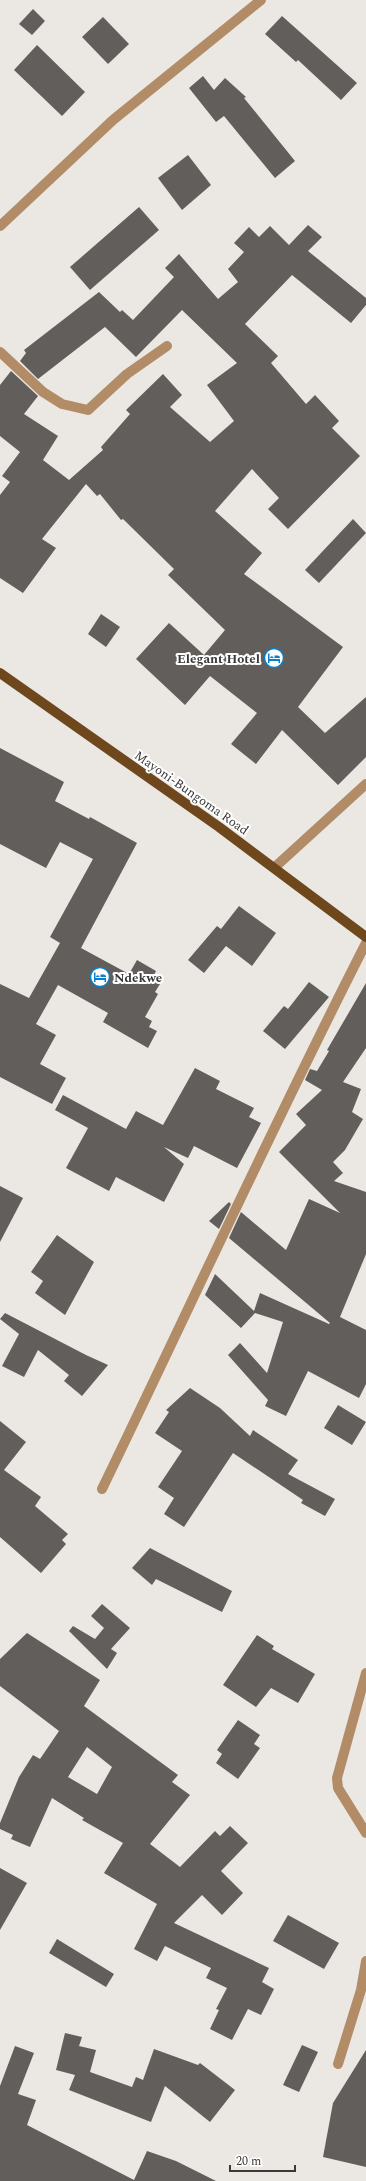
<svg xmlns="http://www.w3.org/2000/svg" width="366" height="2181" font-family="Spectral,serif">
<rect width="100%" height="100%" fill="#ebe8e4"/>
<g fill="#615e5b" fill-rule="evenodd">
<path d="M33,9L45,21L32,35L19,24Z"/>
<path d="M282,16L357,83L341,100L298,60L296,62L265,34Z"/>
<path d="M103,17L129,44L108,64L82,37Z"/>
<path d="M37,45L85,92L62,116L14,70Z"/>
<path d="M203,76L214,90L225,78L246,97L244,98L295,161L275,178L224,116L216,122L189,88Z"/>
<path d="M188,155L211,185L182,210L158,178Z"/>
<path d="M139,207L159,230L90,290L70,267Z"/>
<path d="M308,225L322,237L308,251L366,298V305L351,323L292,275L245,324L278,356L271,363L306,404L315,395L339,421L332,428L360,456L288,529L268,509L279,498L252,469L215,511L262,553L244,574L343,647L298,707L325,733L366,697V757L338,785L282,730L256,764L231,744L257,713L210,676L185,705L136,659L169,623L204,655L225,630L168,575L174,569L123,519L121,520L100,494L97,496L86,484L42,539L56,548L23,593L0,578V495L10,482L2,476L20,452L0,436V385L11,371L38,396L24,414L58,436L43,460L69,480L103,450L101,447L130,414L126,410L163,374L182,395L170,407L210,442L234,421L207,385L237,363L182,310L136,357L105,327L38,379L20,361L26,353L24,350L99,292L120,312L122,310L133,320L174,277L165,268L179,254L218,299L238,282L228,269L244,252L234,243L249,227L259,237L270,226L289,245Z"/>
<path d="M353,519L366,533L319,583L305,570Z"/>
<path d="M101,614L120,627L106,647L88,634Z"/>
<path d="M0,748L64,782L55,801L89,819L90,817L137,843L81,948L129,974L137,960L156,971L152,979L160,984L155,992L158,994L145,1017L152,1021L149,1027L157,1031L148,1048L103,1022L108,1013L58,985L36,1024L56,1035L40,1064L66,1078L52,1104L0,1077V984L29,998L60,943L50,937L93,859L60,842L46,868L0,844Z"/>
<path d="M239,906L276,933L252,966L226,946L204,973L188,960L217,926L221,929Z"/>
<path d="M309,982L329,997L285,1049L263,1031L284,1006L288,1009Z"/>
<path d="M366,983V1048L343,1082L361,1089L352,1112L363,1119L345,1150L333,1162L343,1173L334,1181L366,1192V1254L340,1317L366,1330V1384L359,1398L308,1371L286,1416L265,1406L268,1400L228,1355L240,1343L267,1373L283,1322L255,1313L241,1328L205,1295L215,1274L254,1311L260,1293L329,1324L330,1323L229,1238L241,1212L286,1250L309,1199L340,1213L279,1152L306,1125L296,1114L322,1090L305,1080L310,1069L317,1071L329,1051L327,1050Z"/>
<path d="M195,1068L220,1081L216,1089L254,1108L249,1117L261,1123L237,1168L194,1146L188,1158L164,1147L184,1164L164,1202L116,1177L109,1191L66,1168L88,1128L55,1110L63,1095L126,1129L136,1111L163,1125Z"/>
<path d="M0,1186L23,1198L0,1242Z"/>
<path d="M229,1202L231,1204L219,1229L209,1221Z"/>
<path d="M57,1235L94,1262L65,1315L35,1293L43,1281L31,1272Z"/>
<path d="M5,1313L86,1355L108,1365L82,1396L64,1381L69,1375L38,1350L24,1377L2,1366L19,1334L0,1319Z"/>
<path d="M190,1388L220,1408L250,1436L253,1430L298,1460L288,1474L335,1499L325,1516L301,1503L303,1500L233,1453L184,1527L164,1514L174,1498L158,1487L182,1451L155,1433L169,1412L166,1410Z"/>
<path d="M338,1405L366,1422L352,1445L324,1428Z"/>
<path d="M0,1421L26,1442L4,1470L41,1497L35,1506L68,1534L62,1540L66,1544L41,1573L0,1537Z"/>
<path d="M150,1548L232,1591L222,1612L156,1579L152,1585L132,1568Z"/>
<path d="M102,1604L130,1628L111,1649L117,1653L107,1669L69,1631L73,1626L95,1639L104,1628L91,1616Z"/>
<path d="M27,1633L100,1680L84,1706L178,1775L172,1782L190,1795L150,1844L180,1867L215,1831L220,1836L230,1826L248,1843L221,1871L243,1893L222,1915L202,1895L174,1923L269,1968L262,1982L274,1989L261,2015L248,2009L232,2040L210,2029L219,2010L216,2009L227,1988L206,1978L211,1968L165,1946L157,1961L134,1949L157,1904L104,1873L123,1843L82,1820L84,1818L52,1798L30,1847L11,1839L13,1835L0,1829V1823L19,1777L33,1755L40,1759L59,1731L0,1686V1659ZM87,1747L112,1767L97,1794L68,1777Z"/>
<path d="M257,1635L274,1646L272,1649L315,1674L298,1703L271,1688L256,1707L223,1685Z"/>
<path d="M238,1720L260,1735L254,1744L260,1748L238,1779L216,1763L222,1754L217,1750Z"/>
<path d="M0,1868L27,1883L0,1930Z"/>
<path d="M288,1915L339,1943L324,1969L273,1941Z"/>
<path d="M57,1939L114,1974L106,1987L49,1953Z"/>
<path d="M65,2033L82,2037L79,2046L96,2050L90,2072L132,2087L136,2077L143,2080L154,2049L198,2065L200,2063L235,2090L210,2122L165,2086L151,2122L69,2090L75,2075L56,2070Z"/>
<path d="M302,2045L318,2052L299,2092L283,2085Z"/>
<path d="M15,2046L34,2053L18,2094L36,2100L27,2125L134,2180L147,2151L176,2161L216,2181H0V2086Z"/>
<path d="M366,2050V2167L323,2157L333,2103Z"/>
</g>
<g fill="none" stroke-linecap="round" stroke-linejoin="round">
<g stroke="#b28c67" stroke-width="10">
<path d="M0,226L113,120L261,0"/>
<path d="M0,352L43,392L62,404L88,410L127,374L167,346"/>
<path d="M275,867L366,784"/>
<path d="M102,1489C190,1307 274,1123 366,943"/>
<path d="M366,1673L337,1778L338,1788L366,1833"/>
<path d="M338,2064L361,1990L366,1961"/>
</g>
<path stroke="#6e471c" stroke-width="10" d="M0,673L219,827L366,937"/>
</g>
<defs>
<symbol id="hotel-ring" viewBox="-11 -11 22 22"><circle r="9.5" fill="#fff" stroke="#0a80c9" stroke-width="1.5"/><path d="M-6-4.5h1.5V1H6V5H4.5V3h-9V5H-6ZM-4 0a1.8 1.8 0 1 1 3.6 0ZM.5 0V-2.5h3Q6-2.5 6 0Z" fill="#0a80c9"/></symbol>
</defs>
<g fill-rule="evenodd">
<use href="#hotel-ring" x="263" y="647" width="22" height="22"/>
<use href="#hotel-ring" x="89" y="966" width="22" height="22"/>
</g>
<g text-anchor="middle" stroke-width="4" stroke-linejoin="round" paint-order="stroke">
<g font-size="13" font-weight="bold" fill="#3a3938" stroke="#fff" text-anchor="end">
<text x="260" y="663">Elegant Hotel</text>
<text x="114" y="982" text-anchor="start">Ndekwe</text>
</g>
<g font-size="13" fill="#3a3938" stroke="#fff">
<text transform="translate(192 792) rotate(35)" y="5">Mayoni-Bungoma Road</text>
</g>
</g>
<path d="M230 2165v6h65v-6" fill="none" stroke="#3a3938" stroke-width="2"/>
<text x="236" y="2165" font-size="12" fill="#3a3938" stroke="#ffffff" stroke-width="3" paint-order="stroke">20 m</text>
</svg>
